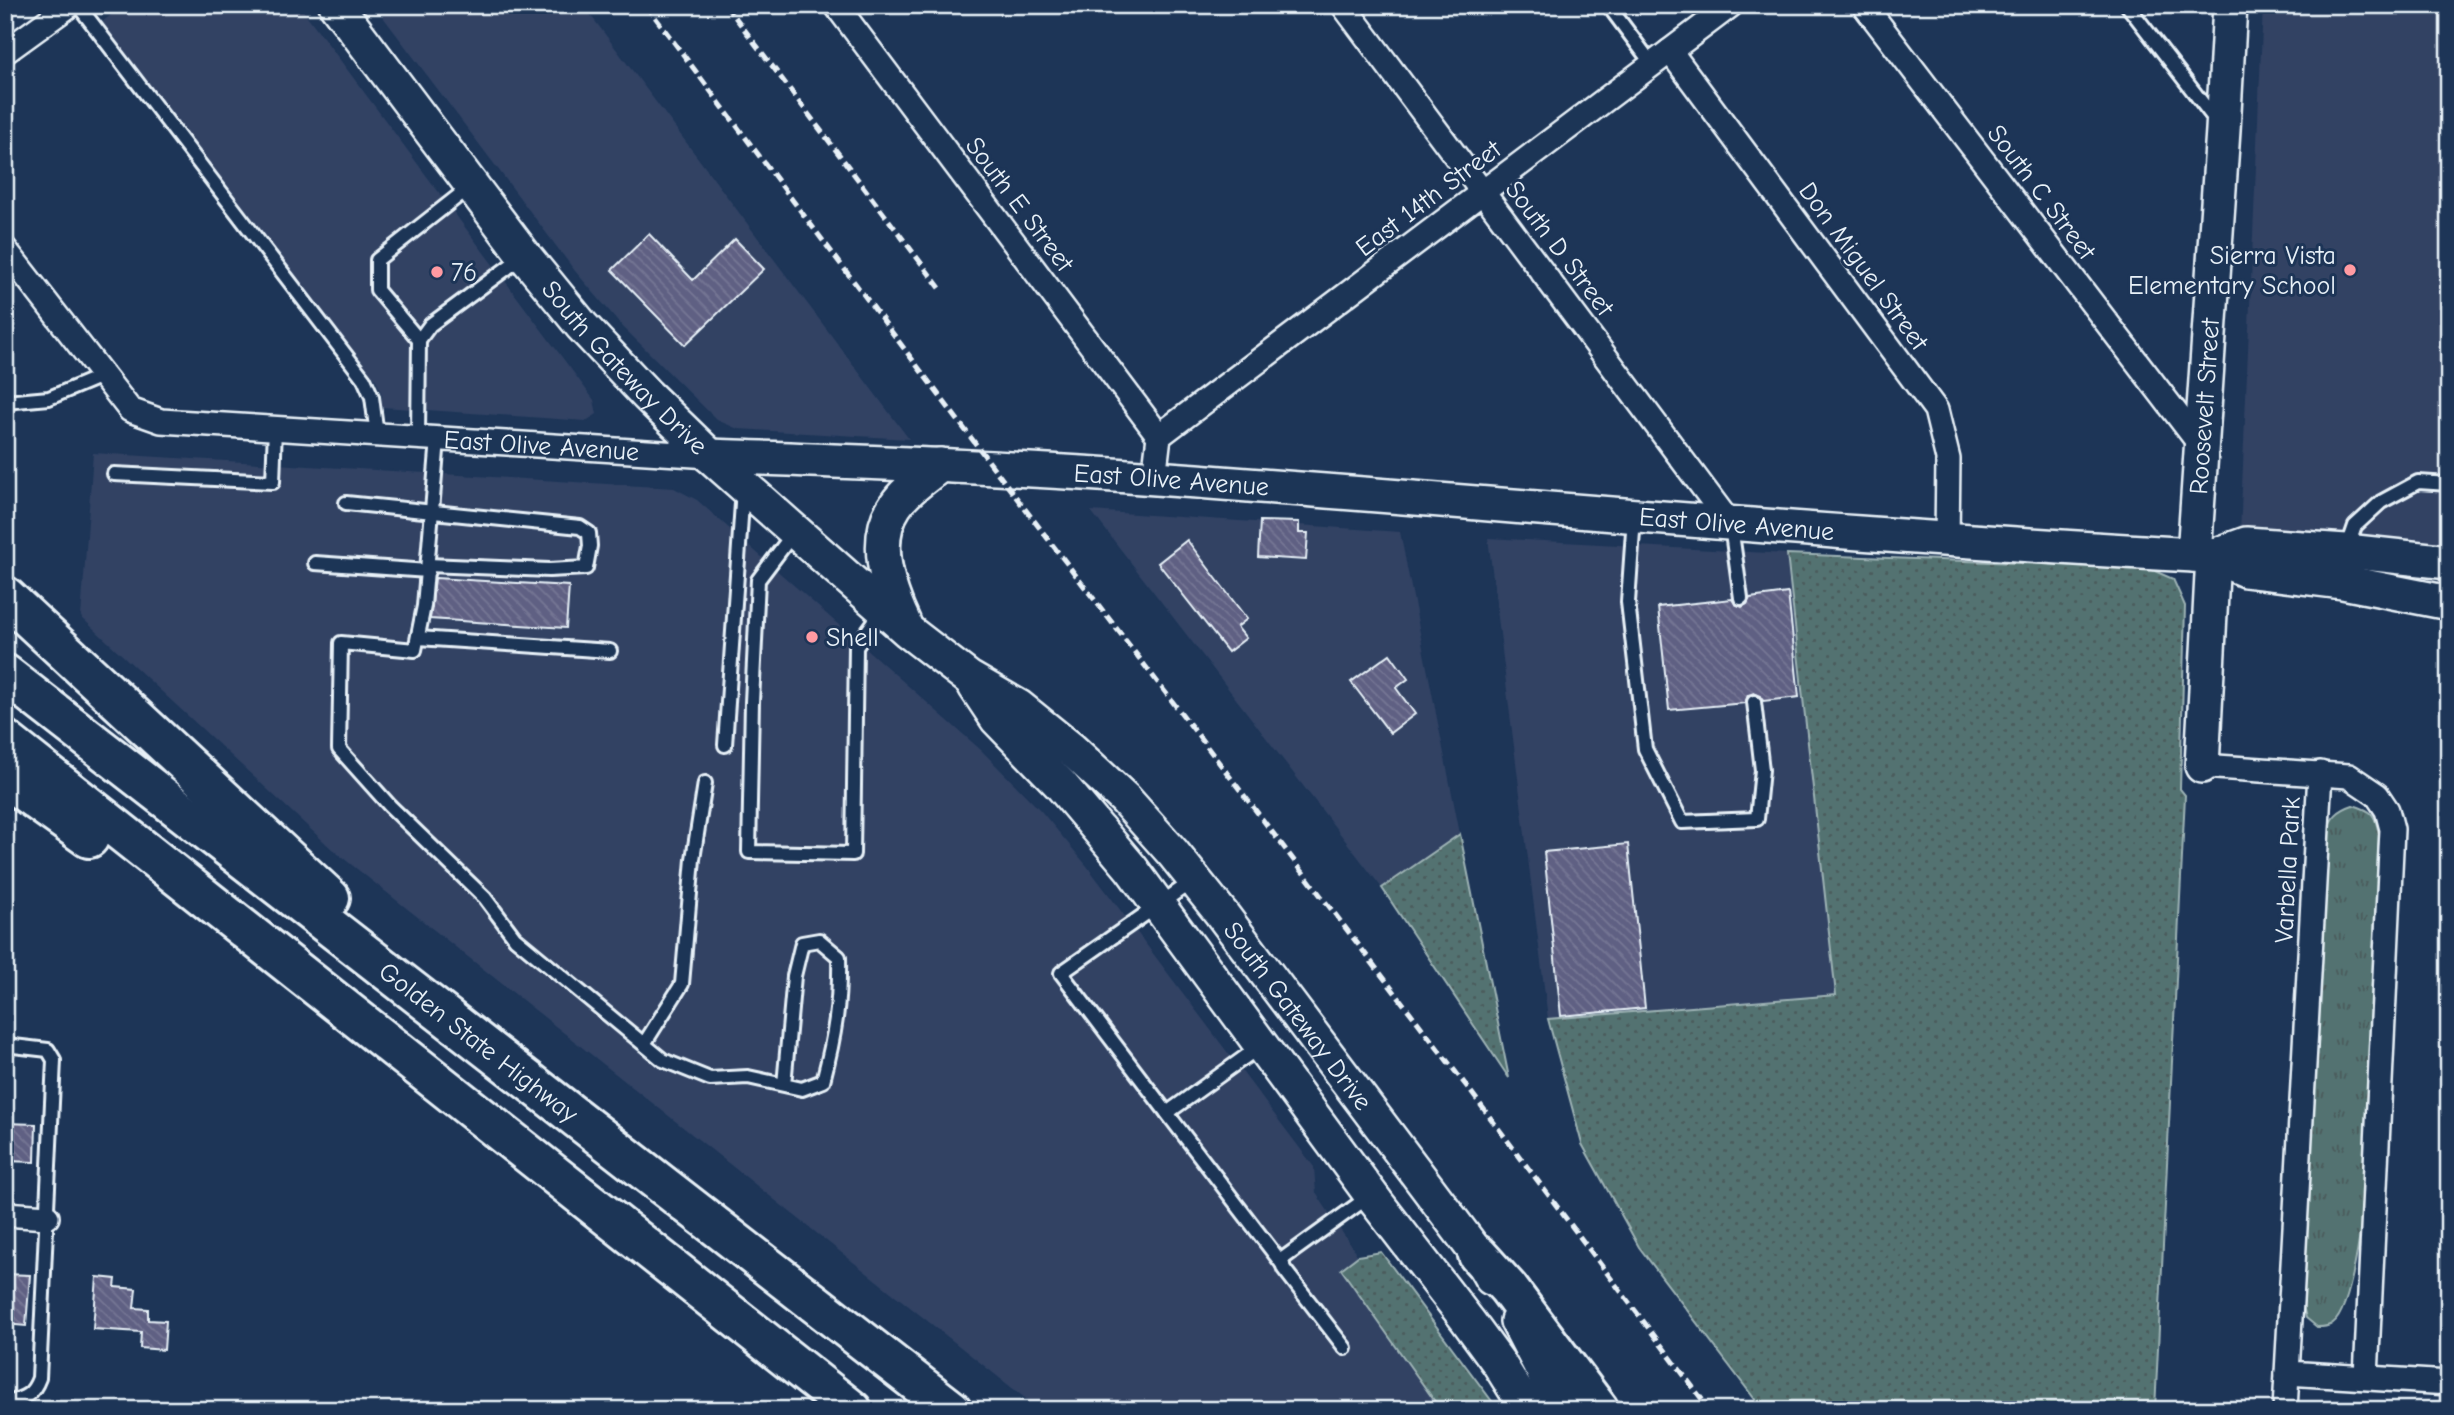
<svg xmlns="http://www.w3.org/2000/svg" width="2454" height="1415" font-family="'Comic Neue',sans-serif">
<defs>
<pattern id="grass-dots" width="8" height="8" patternUnits="userSpaceOnUse" patternTransform="scale(1.75)"><rect width="8" height="8" fill="#527271"/><path d="M2 2h.1M6 6h.1" fill="none" stroke="#4b5b5c" stroke-width="1.8" stroke-linecap="round"/></pattern>
<pattern id="park-tufts" width="24" height="20" patternUnits="userSpaceOnUse" patternTransform="scale(1.75)"><rect width="24" height="20" fill="#527271"/><path d="M3 7l-1-3M5 7V3M7 7l1-3M15 17l-1-3M17 17v-4M19 17l1-3" fill="none" stroke="#4b5b5c"/></pattern>
<pattern id="building-back-hatch" width="6" height="6" patternUnits="userSpaceOnUse" patternTransform="scale(1.75)"><rect width="6" height="6" fill="#5f6083"/><path d="M-1 5l2 2M0 0l6 6M5-1l2 2" fill="none" stroke="#767795"/></pattern>
</defs>
<rect width="100%" height="100%" fill="#1d3557"/>
<filter id="ink" filterUnits="userSpaceOnUse"><feTurbulence type="fractalNoise" baseFrequency=".0143" numOctaves="2"/><feDisplacementMap in="SourceGraphic" scale="14" xChannelSelector="R" yChannelSelector="G"/><feConvolveMatrix kernelMatrix="1 2 1 2 8 2 1 2 1" color-interpolation-filters="sRGB"/></filter>
<g filter="url(#ink)">
<g fill="#314264">
<path d="M124,5H299L594,400L597,414L586,421L382,407V395L376,380L102,22Z"/>
<path d="M374,5H583L909,439L738,429L717,420L623,327L575,271Z"/>
<path d="M2263,5H2449V548L2240,534Z"/>
<path d="M93,453L674,488L697,500L981,750L1041,811L1087,866L1314,1167L1316,1193L1358,1256L1342,1268L1442,1410H1040L333,850L81,617Z"/>
<path d="M1091,511L1400,532L1460,834L1382,888Z"/>
<path d="M1488,538L1787,554L1836,995L1548,1019Z"/>
</g>
<g fill="url(#grass-dots)" stroke="#9db2b4" stroke-width="2">
<path d="M1787,554L2148,568L2173,579L2185,606L2180,789L2185,795L2155,1410H1763L1639,1247L1582,1144L1548,1019L1836,995Z"/>
<path d="M1460,834L1509,1078L1382,888Z"/>
<path d="M1381,1252L1497,1408L1498,1410H1441L1341,1269L1358,1256Z"/>
</g>
<path fill="url(#park-tufts)" stroke="#9db2b4" stroke-width="2" d="M2353,805C2373,811 2375,814 2379,834L2363,1214C2360,1236 2350,1311 2333,1323C2329,1327 2323,1327 2317,1327L2306,1318L2303,1306L2326,833C2331,817 2338,810 2353,805Z"/>
<g fill="url(#building-back-hatch)" stroke="#e8f1f8" stroke-width="2">
<path d="M649,234L693,280L735,239L764,269L685,345L612,270Z"/>
<path d="M1260,521L1299,522V533H1308L1306,560L1258,557Z"/>
<path d="M1187,540L1247,619L1237,627L1246,638L1228,652L1158,563Z"/>
<path d="M435,578L569,586L566,628L430,619Z"/>
<path d="M1788,593L1799,697L1763,701L1761,696L1754,693L1748,695L1745,703L1669,710L1658,607L1732,599L1735,604L1742,607L1747,604L1750,598Z"/>
<path d="M1390,654L1408,679L1396,688L1415,714L1390,733L1351,682Z"/>
<path d="M1628,844L1645,1008L1561,1016L1544,852Z"/>
<path d="M5,1123L36,1124L35,1162L5,1161Z"/>
<path d="M5,1274L30,1275L26,1326L5,1324Z"/>
<path d="M97,1277L116,1279L115,1287L136,1289L134,1308L148,1309V1320L166,1321L164,1350L140,1348L141,1332L93,1329Z"/>
</g>
<g fill="none" stroke-linecap="round" stroke-linejoin="round">
<defs>
<g id="lane">
<path d="M78,5L364,379L372,397L377,435"/>
<path d="M1608,5L1652,64"/>
<path d="M2127,5L2217,122"/>
<path d="M419,340L377,290V260L471,186"/>
<path d="M5,402L49,398L104,375"/>
<path d="M418,437L419,340L430,325L522,257"/>
<path d="M438,439L424,606L415,650L341,643L339,749L390,806L485,898L515,938L663,1060L710,1079L748,1077L802,1089L823,1081C835,1035 840,1004 839,957L819,940L802,943L794,976L784,1085"/>
<path d="M114,474L273,482L275,428"/>
<path d="M346,503L580,527L589,533L590,546L586,568L549,570L428,565"/>
<path d="M1634,517L1628,602L1645,749L1682,822L1757,819L1762,770L1754,702"/>
<path d="M1731,526L1741,598"/>
<path d="M795,531L758,580L752,702L749,852L853,854L856,647L882,611"/>
<path d="M2347,549L2355,526L2381,502L2418,482L2449,484"/>
<path d="M315,563L428,571"/>
<path d="M418,638L610,651"/>
<path d="M725,745L743,489"/>
<path d="M1194,880L1061,973L1167,1113L1259,1047"/>
<path d="M644,1044L682,984L693,859L705,783"/>
<path d="M5,1045L48,1050L54,1060L39,1378C32,1397 23,1398 5,1404"/>
<path d="M1167,1113L1283,1265"/>
<path d="M1345,1348L1284,1269L1281,1260L1371,1195"/>
</g>
<g id="street">
<path d="M836,5L1159,436"/>
<path d="M1343,5L1731,525"/>
<path d="M1864,5L2202,447"/>
<path d="M1670,51L1936,410L1948,459L1947,539"/>
<path d="M5,52L70,5"/>
<path id="s1" d="M5,249L130,410L161,421L710,456"/>
<path d="M1159,436L1731,5"/>
<path d="M1154,478L1159,436"/>
<path d="M2202,766L2349,776L2377,795L2387,810L2392,829L2366,1377"/>
<path d="M5,1214L47,1217"/>
<path d="M2287,1373L2449,1383"/>
<path d="M2285,1410L2320,773"/>
</g>
<g id="secondary">
<path id="s2" d="M336,5L524,255L582,326L647,395L710,456L908,631L969,678L1019,707L1071,749L1125,799L1173,853L1221,913L1478,1255L1491,1278"/>
<path id="s3" d="M710,456C859,462 1008,467 1156,478C1508,504 1860,537 2213,556L2245,570L2343,582L2449,603"/>
<path id="s4" d="M2194,555L2223,130L2230,5"/>
<path d="M2213,556L2246,544L2346,551L2449,562"/>
<path d="M904,623C888,589 872,540 895,506C906,489 925,478 940,465"/>
<path d="M975,686L997,719L1061,785L1131,868L1377,1203L1468,1321L1498,1362L1528,1410"/>
<path d="M2202,766L2213,556"/>
<path d="M1517,1321L1543,1371L1557,1410"/>
</g>
<g id="highway">
<path d="M5,596L330,898"/>
<path id="s5" d="M5,674L952,1410"/>
<path d="M5,740L852,1410"/>
<path d="M5,778L89,838"/>
<path d="M1478,1255L1508,1288L1599,1410"/>
</g>
</defs>
<use href="#lane" stroke="#e8f1f8" stroke-width="18"/>
<use href="#street" stroke="#e8f1f8" stroke-width="28"/>
<use href="#secondary" stroke="#e8f1f8" stroke-width="38"/>
<use href="#highway" stroke="#e8f1f8" stroke-width="44"/>
<use href="#lane" stroke="#1d3557" stroke-width="12"/>
<use href="#street" stroke="#1d3557" stroke-width="23"/>
<use href="#secondary" stroke="#1d3557" stroke-width="33"/>
<use href="#highway" stroke="#1d3557" stroke-width="38"/>
<g stroke="#e8f1f8" stroke-width="5" stroke-dasharray="10 5" stroke-linecap="butt">
<path d="M646,5L993,467L1471,1092L1710,1410"/>
<path d="M726,5L940,288"/>
</g>
</g>
</g>
<g fill="#ff9aa2" stroke="#1d3557" stroke-width="2.5">
<circle cx="2350" cy="270" r="7"/>
<circle cx="437" cy="272" r="7"/>
<circle cx="812" cy="637" r="7"/>
</g>
<g text-anchor="middle" stroke-width="6" stroke-linejoin="round" paint-order="stroke">
<g font-size="26" fill="#e8f1f8" stroke="#1d3557">
<text transform="translate(2042 192) rotate(53)" y="9">South C Street</text>
<text transform="translate(1428 198) rotate(-37)" y="9">East 14th Street</text>
<text transform="translate(1020 204) rotate(53)" y="9">South E Street</text>
<text transform="translate(1560 248) rotate(53)" y="9">South D Street</text>
<text transform="translate(1864 266) rotate(54)" y="9">Don Miguel Street</text>
<text dy="9" stroke="none"><textPath href="#s2" startOffset="464">South Gateway Drive</textPath></text>
<text dy="9" stroke="none"><textPath href="#s4" startOffset="149">Roosevelt Street</textPath></text>
<text dy="9" stroke="none"><textPath href="#s1" startOffset="618">East Olive Avenue</textPath></text>
<text dy="9" stroke="none"><textPath href="#s3" startOffset="462">East Olive Avenue</textPath></text>
<text dy="9" stroke="none"><textPath href="#s3" startOffset="1029">East Olive Avenue</textPath></text>
<text transform="translate(2287 870) rotate(-87)" y="9">Varbella Park</text>
<text dy="9" stroke="none"><textPath href="#s2" startOffset="1404">South Gateway Drive</textPath></text>
<text dy="9" stroke="none"><textPath href="#s5" startOffset="600">Golden State Highway</textPath></text>
</g>
<g font-size="26" fill="#e8f1f8" stroke="#1d3557" text-anchor="start">
<text x="2336" y="264" text-anchor="end">Sierra Vista<tspan x="2336" dy="30">Elementary School</tspan></text>
<text x="451" y="281">76</text>
<text x="826" y="646">Shell</text>
</g>
</g>
<rect width="2454" height="1415" fill="none" stroke="#1d3557" stroke-width="28"/>
<rect x="14" y="14" width="2426" height="1387" fill="none" stroke="#e8f1f8" stroke-width="2.5" filter="url(#ink)"/>
</svg>
